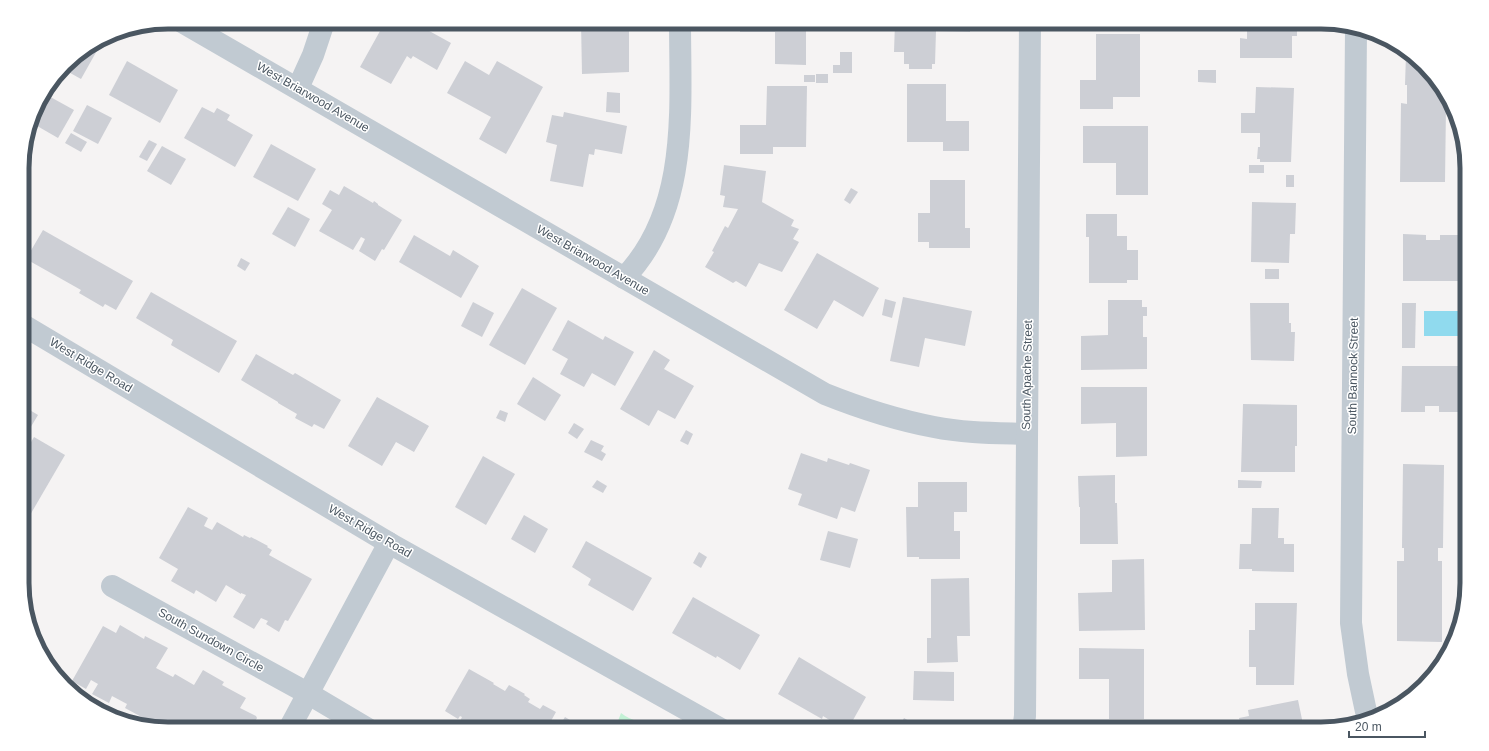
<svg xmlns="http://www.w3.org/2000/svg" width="1489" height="751" font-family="Arial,sans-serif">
<rect width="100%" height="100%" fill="#f5f3f3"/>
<path fill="#c3f1d5" d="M621,713C631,721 644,722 655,729H615Z"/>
<rect fill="#90daee" x="1424" y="311" width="42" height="25"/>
<g fill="#cdcfd5">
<path d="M385,22H413L451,43L437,70L413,56L411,59L407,56L391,84L360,67Z"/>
<path d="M581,22H629V72L582,74Z"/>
<path d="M740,22H806V65L775,64V32H740Z"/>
<path d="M895,22H970V32L936,31L935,64H932V69H909V64H904V52H894Z"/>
<path d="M1247,22H1297V36H1292V58H1240V38L1247,39Z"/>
<path d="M1096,34H1140V97H1113V109H1080V80H1096Z"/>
<path d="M94,44L99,47L81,79L63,69L71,58Z"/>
<path d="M840,52H852V73H833V65H840Z"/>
<path d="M1406,54L1442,87L1444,92V106H1446L1445,182H1400L1401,103L1407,104V85H1405Z"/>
<path d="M127,61L178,90L160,123L109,95Z"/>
<path d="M465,61L489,75L497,61L543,87L506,154L479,139L491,117L447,93Z"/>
<path d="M1198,70H1216V83L1198,82Z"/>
<rect x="816" y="74" width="12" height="9"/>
<rect x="804" y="75" width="11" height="7"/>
<path d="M907,84H946V121H969V151H943V142H907Z"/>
<path d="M767,86H807L806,147H773V154H740V125H766Z"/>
<path d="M1256,87L1294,88L1291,162H1260V159H1257L1258,147H1260V133H1241V113H1255Z"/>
<path d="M607,92L620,93V113L606,112Z"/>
<path d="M45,94L74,110L58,138L32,123L34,114Z"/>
<path d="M87,105L112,118L98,144L73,131Z"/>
<path d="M202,107L214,113L217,108L230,115L227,120L253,135L235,167L184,138Z"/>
<path d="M564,112L627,126L622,154L595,149L594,155L589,154L583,187L550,181L557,145L546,142L552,115L563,117Z"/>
<path d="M1083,126H1148V195H1116V163H1083Z"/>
<path d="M71,133L87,142L81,152L65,143Z"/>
<path d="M149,140L157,144L147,161L139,157Z"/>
<path d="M271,144L316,169L298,201L253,177Z"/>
<path d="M162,146L186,159L171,185L147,171Z"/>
<path d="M724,165L766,171L762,202L794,220L791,226L799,229L793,239L799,242L782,272L759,263L746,287L736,281L733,283L705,267L714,252L712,251L725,226L728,228L738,209L723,207L725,196L720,195Z"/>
<rect x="1249" y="165" width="15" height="8"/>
<rect x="1286" y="175" width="8" height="12"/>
<path d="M930,180H965V228H970V248H929V242H918V213H930Z"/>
<path d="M344,186L373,203L374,201L378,204V205L402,220L384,250L382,249L375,261L359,251L365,239L361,237L353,250L319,231L332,210L322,204L330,190L339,195Z"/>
<path d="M851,188L858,192L850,204L844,200Z"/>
<path d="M1252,202L1296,203L1295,234H1290L1289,263L1251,262Z"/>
<path d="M22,207L28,210L22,220Z"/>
<path d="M288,207L310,219L295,247L272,234Z"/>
<path d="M1086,214H1117V236H1127V250H1138V280H1127V283H1089V237H1086Z"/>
<path d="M43,230L133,281L116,310L105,304L103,307L79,293L81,290L26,259Z"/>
<path d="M1403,234L1426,235V240H1440V235H1466V281H1403Z"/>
<path d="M414,235L450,256L453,250L479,266L461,298L399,262Z"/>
<path d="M817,253L879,288L863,317L834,300L817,329L784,310Z"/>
<path d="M241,258L250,263L245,271L237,266Z"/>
<rect x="1265" y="269" width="14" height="10"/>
<path d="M522,288L557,308L525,365L489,345Z"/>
<path d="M151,292L237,341L219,373L171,345L173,340L136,318Z"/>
<path d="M903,297L972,311L965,346L925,338L919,367L890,361Z"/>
<path d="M885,299L896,302L892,318L882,315Z"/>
<path d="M1108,300H1142V307H1147V316H1143V337H1147V369L1081,370V336L1108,335Z"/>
<path d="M473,302L494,313L482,337L461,326Z"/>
<path d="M1250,303H1289V323H1291V332H1295L1294,361L1251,360Z"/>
<path d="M1402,303H1416L1415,348H1402Z"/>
<path d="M568,320L603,340L605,336L634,352L615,386L592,373L584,387L560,374L568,359L552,350Z"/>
<path d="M654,350L670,360L664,369L694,386L675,419L658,410L649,426L620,409Z"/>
<path d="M256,354L293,375L295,373L341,400L324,429L314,424L312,427L295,418L297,414L278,403V402L241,380Z"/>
<path d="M1402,366H1466L1467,412H1439V406H1425V412H1401Z"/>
<path d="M533,377L561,395L545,421L517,404Z"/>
<path d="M1081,387H1147V456L1116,457V423L1081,424Z"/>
<path d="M377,397L429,426L414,452L396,442L382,466L348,446Z"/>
<path d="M1243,404L1297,405V446H1295V472H1241Z"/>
<path d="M23,406L38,415L23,440Z"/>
<path d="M500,410L508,413L505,422L496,418Z"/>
<path d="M574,423L584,429L577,439L568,433Z"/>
<path d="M686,430L693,434L688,445L680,441Z"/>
<path d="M34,437L65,455L26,522L23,520V456Z"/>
<path d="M591,440L604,446L601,451L606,454L602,461L584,452Z"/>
<path d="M801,453L827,462L828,458L849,465L850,463L870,470L855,512L841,507L837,519L798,505L802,494L788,489Z"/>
<path d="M483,456L515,474L486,525L455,507Z"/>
<path d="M1403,464L1444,465L1443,548H1438V561H1442V642L1397,641V561H1404V548H1402Z"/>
<path d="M1115,475V503H1117L1118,544H1080V507H1079L1078,476Z"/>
<path d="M597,480L607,486L603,493L592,487Z"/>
<path d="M1238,480L1262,481L1261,488H1238Z"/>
<path d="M918,482H967V512H954V531H960V559H919V557H907L906,507H918Z"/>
<path d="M188,507L208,518L204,526L212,530L217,522L243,537L244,535L250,538L251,537L268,546L267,547L272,550L269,555L312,579L288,621L285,620L279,632L266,624L268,621L261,618L254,629L233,617L246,595L241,593V594L226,585L216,602L196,590L194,594L171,581L178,569L159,558Z"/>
<path d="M1252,508H1279L1278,538H1284V544H1294V572L1252,571V569H1239L1240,544H1251Z"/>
<path d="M524,515L548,529L535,553L511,539Z"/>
<path d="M828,531L858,539L850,568L820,560Z"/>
<path d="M586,541L652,578L633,611L588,585L591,579L572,567Z"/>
<path d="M699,552L707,557L701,568L693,563Z"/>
<path d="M1144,559L1145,630L1079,631L1078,593L1112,592V560Z"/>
<path d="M969,578L970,636H957L958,662L927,663V638H931V579Z"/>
<path d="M693,597L760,635L740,670L717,656L716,658L672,633Z"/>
<path d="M1255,603H1297L1294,685H1256V667H1249V630H1255Z"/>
<path d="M120,625L144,639L145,636L168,648L156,668L173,677L175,674L194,685L203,670L224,682L222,685L246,698L240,708L256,716L257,718L251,729H168L153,726L147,722L149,721L125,708L127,704L112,696L109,703L92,694L98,684L91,680L86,689L72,681L103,626L116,633Z"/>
<path d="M1079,648L1144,649V719H1109V679H1079Z"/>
<path d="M799,657L866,697L848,729H844L823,716L822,719L778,694Z"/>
<path d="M469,669L494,683L493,684L505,691L509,685L525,694L524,695L530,699L528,702L540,709L543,705L556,712L551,721L560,725L565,717L585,729H454L457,724L458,725L462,717L460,716L458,719L445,711Z"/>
<path d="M914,671L954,672V701L913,700Z"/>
<path d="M1298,700L1304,729H1242L1239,718L1249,716L1248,710Z"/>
<path d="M904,718L923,729H898Z"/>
</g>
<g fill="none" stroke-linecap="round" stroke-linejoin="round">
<g stroke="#c1cad2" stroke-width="22">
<path d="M182,22L825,394C860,408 897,420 934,427C964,433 996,433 1026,434"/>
<path d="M1356,30L1351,623L1358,674L1368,721"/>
<path d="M298,88L313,55L324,22"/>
<path d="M624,278C690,210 680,109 680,22"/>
<path d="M23,325L389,543L721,729"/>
<path d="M112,586L309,694L368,729"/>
<path d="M289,729L389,543"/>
<path d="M1023,729L1025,716L1030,22"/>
</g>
</g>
<g text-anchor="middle" stroke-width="3" stroke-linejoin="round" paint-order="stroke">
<g font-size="12" fill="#4a5661" stroke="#fff">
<text transform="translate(313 97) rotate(30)" y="4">West Briarwood Avenue</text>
<text transform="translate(593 260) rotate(30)" y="4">West Briarwood Avenue</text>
<text transform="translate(91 365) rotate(31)" y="4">West Ridge Road</text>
<text transform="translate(1027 375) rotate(-89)" y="4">South Apache Street</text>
<text transform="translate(1353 376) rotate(-89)" y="4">South Bannock Street</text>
<text transform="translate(370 531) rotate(30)" y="4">West Ridge Road</text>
<text transform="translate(211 640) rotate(29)" y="4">South Sundown Circle</text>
</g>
</g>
<path d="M0 0H1489V751H0ZM168 29H1321A139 139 0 0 1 1460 168V583A139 139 0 0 1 1321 722H168A139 139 0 0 1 29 583V168A139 139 0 0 1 168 29Z" fill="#fff" fill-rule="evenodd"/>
<path fill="none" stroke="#4a5661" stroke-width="5" d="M168 29H1321A139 139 0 0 1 1460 168V583A139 139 0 0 1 1321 722H168A139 139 0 0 1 29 583V168A139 139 0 0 1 168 29Z"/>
<path d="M1349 731v6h76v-6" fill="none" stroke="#4a5661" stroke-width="2"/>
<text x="1355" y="731" font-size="12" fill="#4a5661" stroke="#ffffff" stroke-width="3" paint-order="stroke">20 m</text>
</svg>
